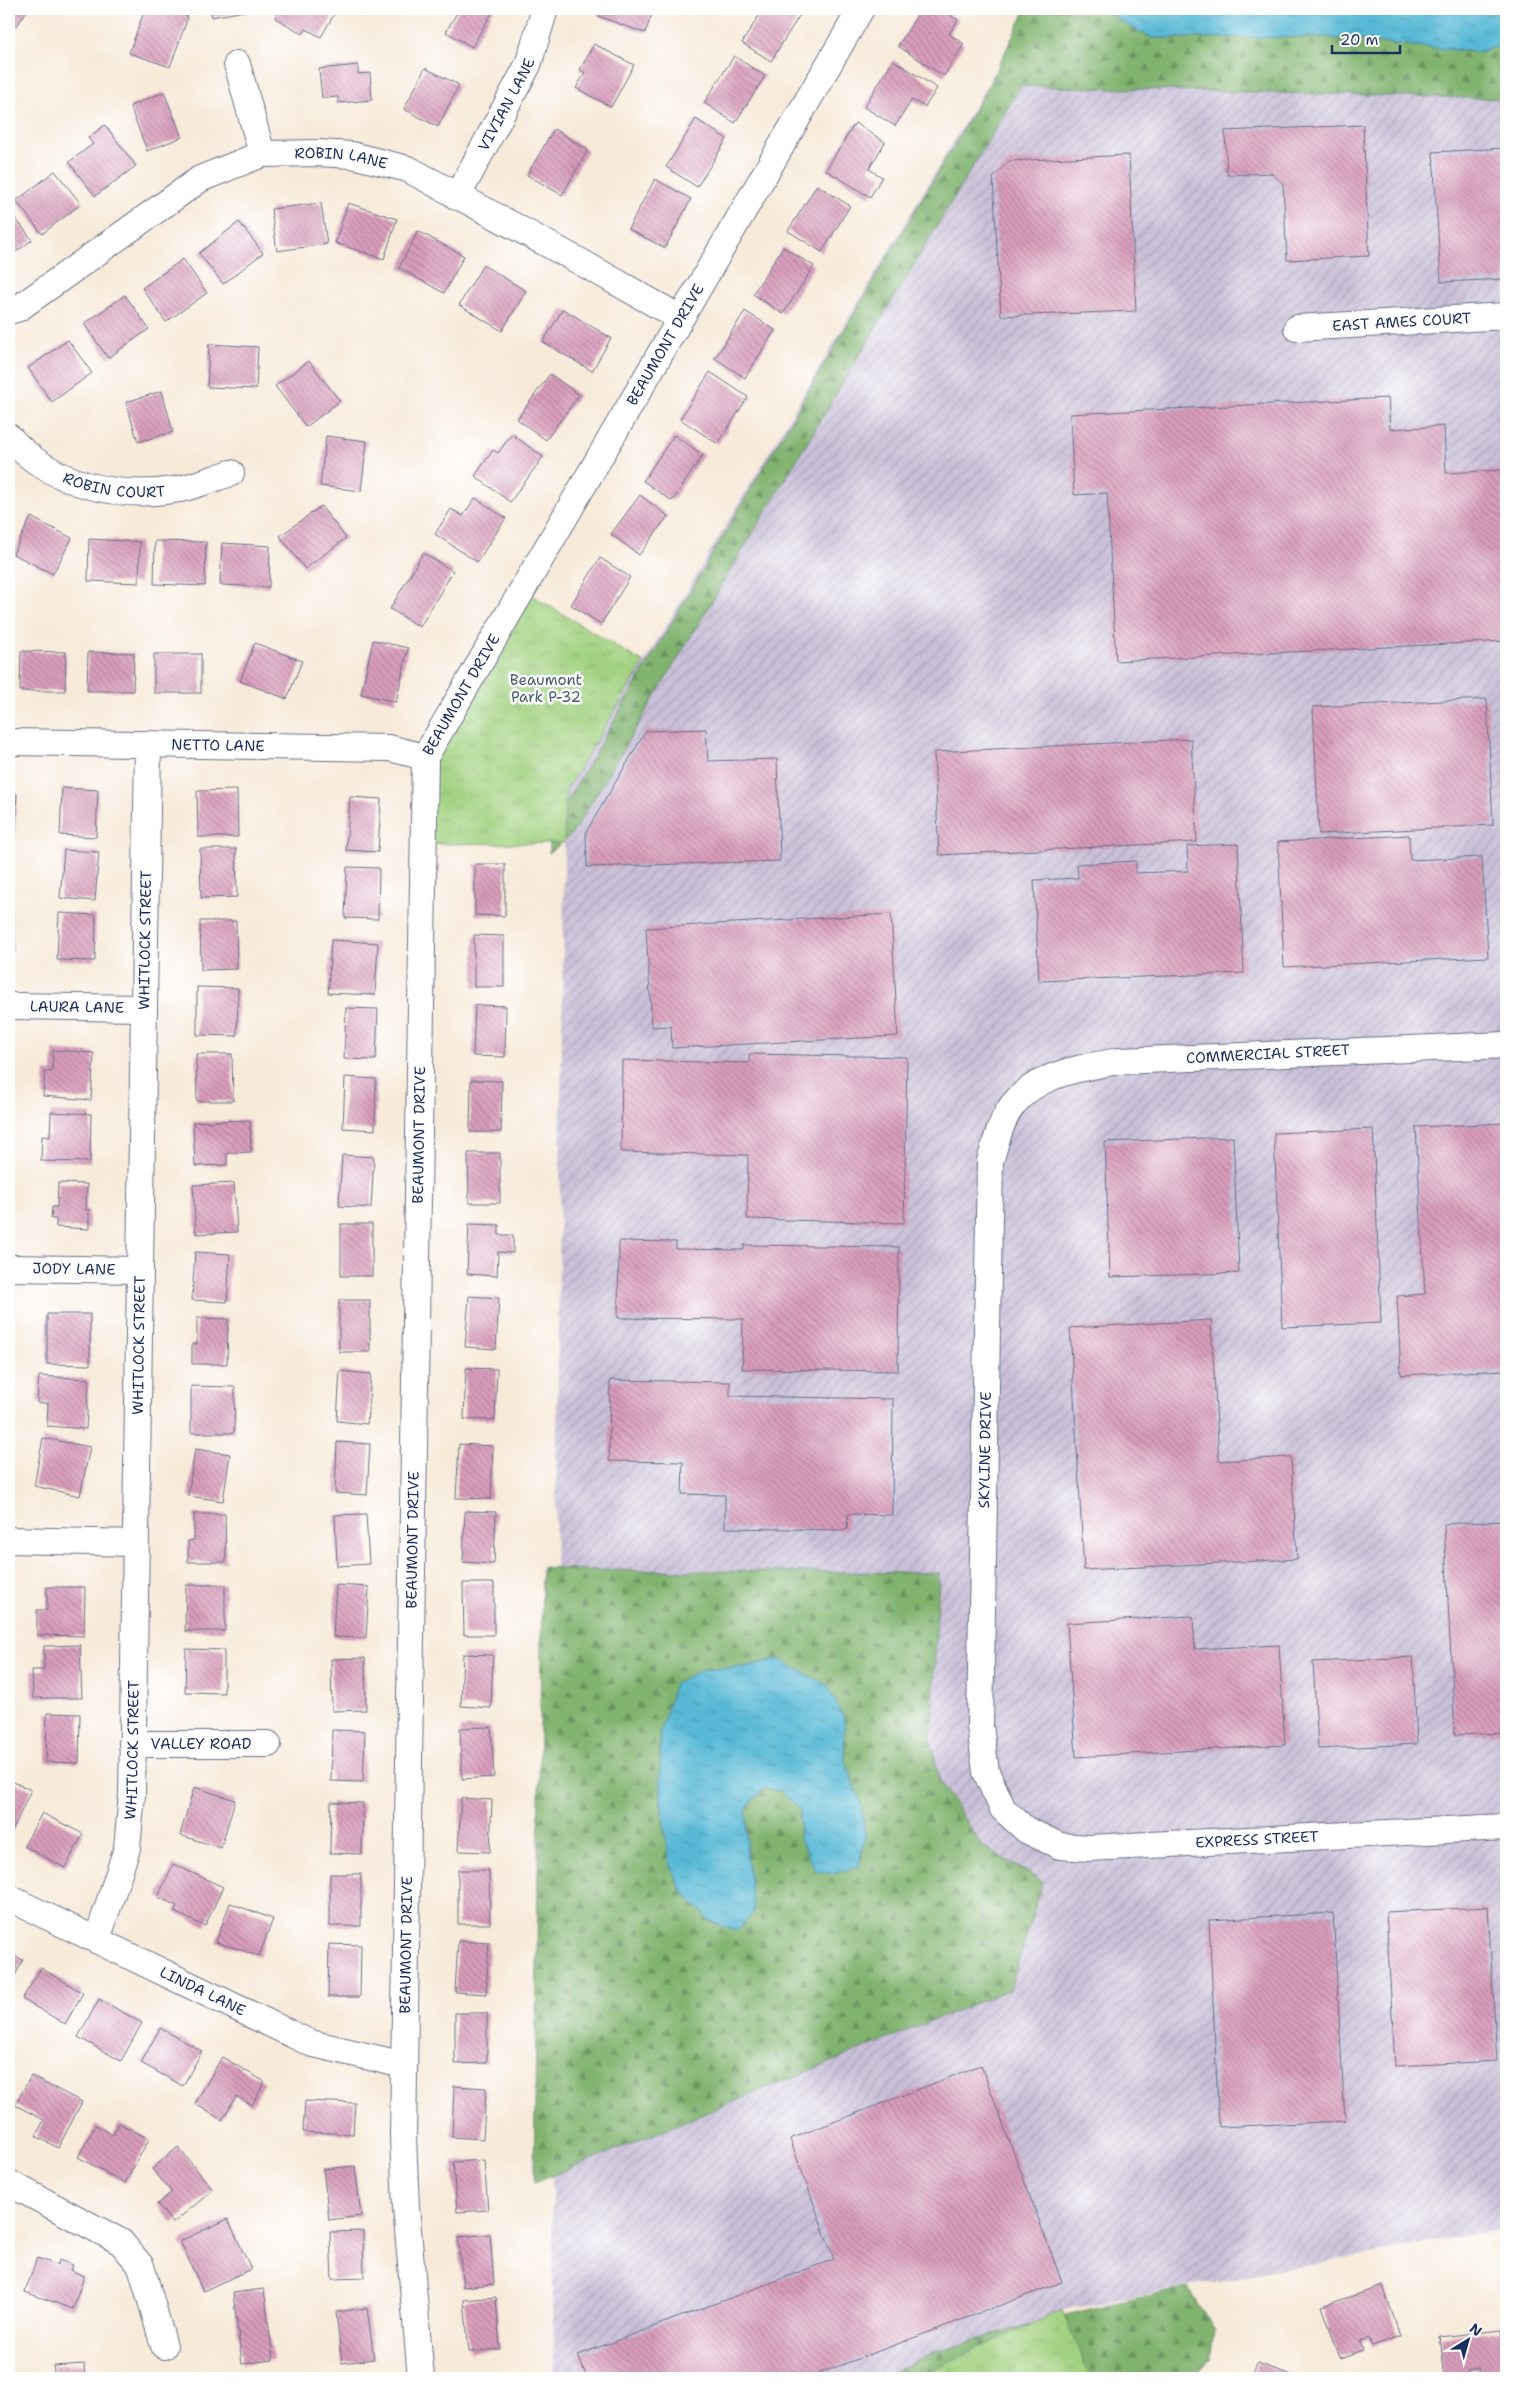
<svg xmlns="http://www.w3.org/2000/svg" width="1515" height="2387" font-family="'Shantell Sans',sans-serif">
<defs>
<pattern id="industrial-furrows" width="10" height="10" patternUnits="userSpaceOnUse" patternTransform="scale(1.25)"><rect width="10" height="10" fill="#c9bfd7"/><path d="M-1 1l2-2M0 10L10 0M9 11l2-2" fill="none" stroke="#aca4bb"/></pattern>
<pattern id="forest-firs" width="22" height="20" patternUnits="userSpaceOnUse" patternTransform="scale(1.25)"><rect width="22" height="20" fill="#80b36e"/><path d="M5 1l3.5 6h-7zM16 11l3.5 6h-7z" fill="#68925e"/></pattern>
<pattern id="park-tufts" width="24" height="20" patternUnits="userSpaceOnUse" patternTransform="scale(1.25)"><rect width="24" height="20" fill="#a1d180"/><path d="M3 7l-1-3M5 7V3M7 7l1-3M15 17l-1-3M17 17v-4M19 17l1-3" fill="none" stroke="#8ab471"/></pattern>
<pattern id="water-ripples" width="26" height="14" patternUnits="userSpaceOnUse" patternTransform="scale(1.25)"><rect width="26" height="14" fill="#58b9d6"/><path d="M2 4q2-2 4 0t4 0M15 11q2-2 4 0t4 0" fill="none" stroke="#4897b1"/></pattern>
<pattern id="building-back-hatch" width="6" height="6" patternUnits="userSpaceOnUse" patternTransform="scale(1.25)"><rect width="6" height="6" fill="#d99dbb"/><path d="M-1 5l2 2M0 0l6 6M5-1l2 2" fill="none" stroke="#af809b"/></pattern>
</defs>
<rect width="100%" height="100%" fill="#fff"/>
<filter id="ink" filterUnits="userSpaceOnUse"><feTurbulence type="fractalNoise" baseFrequency=".02" numOctaves="2"/><feDisplacementMap in="SourceGraphic" scale="10" xChannelSelector="R" yChannelSelector="G"/><feConvolveMatrix kernelMatrix="1 2 1 2 8 2 1 2 1" color-interpolation-filters="sRGB"/></filter>
<filter id="wash" filterUnits="userSpaceOnUse"><feTurbulence type="fractalNoise" baseFrequency=".0096" numOctaves="4" result="noise"/><feDisplacementMap in="SourceGraphic" scale="20" xChannelSelector="R" yChannelSelector="G"/><feGaussianBlur stdDeviation="1.12" result="paint"/><feColorMatrix in="noise" values="0 0 0 0 0 0 0 0 0 0 0 0 0 0 0 0 0 1.4 0 .05"/><feComposite in="paint" operator="in"/></filter>
<g filter="url(#wash)">
<rect width="100%" height="100%" fill="#f7ead9"/>
<path fill="url(#industrial-furrows)" d="M1032,9H1506V2228L1062,2310L914,2378H554L550,1969L565,792L644,663Z"/>
<g fill="url(#forest-firs)" stroke="#4e7166" fill-rule="evenodd">
<path d="M1026,9H1104L1129,26L1153,38L1324,37L1478,52L1506,44V99L1021,86L573,833L549,853V831L989,85Z"/>
<path d="M542,1567L587,1570L939,1573L931,1742L940,1781L981,1845L1043,1882L1010,1989L534,2183ZM778,1659L844,1718L845,1759L861,1804L865,1835L859,1866L799,1837L800,1810L781,1791L765,1787L746,1808L747,1857L736,1931L710,1921L683,1892L670,1864L661,1802L660,1733L701,1670L745,1667Z"/>
<path d="M1188,2288L1214,2330L1210,2360L1191,2378H883L925,2356L1024,2325L1136,2298Z"/>
</g>
<g fill="url(#park-tufts)" stroke="#5e806f">
<path d="M523,590L644,663L565,792L564,843L424,844L425,757Z"/>
<path d="M1062,2310L1090,2378H914Z"/>
</g>
<g fill="url(#water-ripples)" stroke="#3a749a">
<path d="M1104,9H1502L1506,18V44L1478,52L1324,37L1153,38L1129,26Z"/>
<path d="M778,1659L827,1685L844,1718L845,1759L861,1804L865,1835L859,1866L834,1874L816,1871L799,1837L800,1810L781,1791L764,1788L746,1808L747,1857L754,1912L737,1931L710,1921L683,1892L670,1864L661,1802L660,1733L675,1683L701,1670L745,1667Z"/>
</g>
<g id="blocks">
<g fill="url(#building-back-hatch)">
<path d="M9,9H28L17,26L9,21Z"/>
<path d="M145,9H164L188,17L170,67L129,53Z"/>
<path d="M210,9H249L250,10L212,17Z"/>
<path d="M280,9H337L321,37L306,29L303,34L275,18Z"/>
<path d="M459,9H494L472,47L446,32Z"/>
<path d="M601,9H654L645,33L598,16Z"/>
<path d="M763,9H794L801,13L771,61L742,43Z"/>
<path d="M921,9H941L958,20L949,34L964,44L944,76L898,46Z"/>
<path d="M594,44L634,65L611,107L576,88L585,73L580,70Z"/>
<path d="M734,56L765,76L735,123L704,103Z"/>
<path d="M893,60L937,88L925,107L912,100L895,126L864,107Z"/>
<path d="M358,65V74L370,73L372,100L338,103V97L322,98L319,69Z"/>
<path d="M425,68L459,85L438,127L404,109Z"/>
<path d="M164,92L182,137L147,151L130,106Z"/>
<path d="M696,119L727,139L697,187L666,167Z"/>
<path d="M855,123L885,142L869,169L882,177L870,197L826,170Z"/>
<path d="M105,125L136,166L95,196L69,162L93,144L88,138Z"/>
<path d="M1363,125L1369,256L1287,260L1283,184L1271,173L1227,175L1225,131Z"/>
<path d="M554,129L588,150L562,195L527,175Z"/>
<path d="M1506,148V279L1441,282L1433,152Z"/>
<path d="M1129,155L1136,311L1001,316L993,178L1009,161Z"/>
<path d="M55,171L81,204L42,234L16,201Z"/>
<path d="M655,179L691,199L665,248L628,229Z"/>
<path d="M817,185L850,206L822,252L788,231Z"/>
<path d="M321,203L327,244L277,251L271,209Z"/>
<path d="M348,203L397,219L384,259L335,243Z"/>
<path d="M9,209L32,240L9,257Z"/>
<path d="M239,222L263,253L223,284L199,253Z"/>
<path d="M418,231L464,256L444,293L399,268Z"/>
<path d="M783,247L814,266L783,314L753,294Z"/>
<path d="M183,259L207,293L166,322L142,288Z"/>
<path d="M483,265L526,291L502,331L459,305Z"/>
<path d="M125,295L149,329L108,358L84,324Z"/>
<path d="M563,309L611,338L592,371L543,342Z"/>
<path d="M745,311L775,330L745,378L715,358Z"/>
<path d="M68,340L92,373L52,402L28,368Z"/>
<path d="M209,344L258,347L256,389L207,387Z"/>
<path d="M309,361L340,401L306,427L275,386Z"/>
<path d="M710,372L748,397L718,444L680,419Z"/>
<path d="M550,374L579,395L546,440L517,419Z"/>
<path d="M162,391L173,432L138,442L126,402Z"/>
<path d="M1388,398L1390,429L1444,426L1446,473L1501,470L1506,570V641L1116,661L1107,493L1074,495L1070,414Z"/>
<path d="M512,434L543,457L510,502L475,476L493,450L498,453Z"/>
<path d="M674,435L703,455L672,501L643,481Z"/>
<path d="M326,436L367,441L361,491L320,486Z"/>
<path d="M640,495L668,516L639,555L611,534Z"/>
<path d="M475,498L506,518L477,562L435,534L451,509L463,516Z"/>
<path d="M321,506L346,538L305,569L280,536Z"/>
<path d="M31,517L72,538L53,574L13,554Z"/>
<path d="M89,539L140,542L139,583L88,581Z"/>
<path d="M155,541L206,542L205,586L154,584Z"/>
<path d="M222,543L270,546L269,587L220,585Z"/>
<path d="M423,553L453,571L420,627L390,609Z"/>
<path d="M600,558L630,577L601,624L571,605Z"/>
<path d="M373,640L408,648L396,702L361,694Z"/>
<path d="M255,643L302,661L287,699L240,681Z"/>
<path d="M21,651L66,652L65,691H20Z"/>
<path d="M88,652L134,653L133,691H87Z"/>
<rect x="154" y="654" width="47" height="39"/>
<path d="M1487,699L1493,825L1319,834L1313,707Z"/>
<path d="M706,729L708,761L777,759L780,861L587,867L586,832L646,731Z"/>
<path d="M1191,739L1197,842L939,855L934,752Z"/>
<path d="M62,788L98,790L96,837L60,835Z"/>
<path d="M237,790L238,837H198L197,791Z"/>
<path d="M9,794H17L14,845L9,844Z"/>
<path d="M350,797L381,799L378,852L346,850Z"/>
<path d="M1409,835L1410,860L1482,857L1488,957L1284,967L1278,842Z"/>
<path d="M1238,844L1244,973L1039,981L1034,880L1078,878L1077,864L1136,861V873L1188,871L1187,846Z"/>
<path d="M200,849H236L237,897L201,898Z"/>
<path d="M64,850L99,852L95,901L60,898Z"/>
<path d="M475,864H505V916L475,915Z"/>
<path d="M347,867L379,868L378,919L345,918Z"/>
<path d="M9,904H11L13,951H9Z"/>
<path d="M59,913L96,915L95,961L57,960Z"/>
<path d="M891,914L898,1036L672,1048L671,1026L652,1027L646,928Z"/>
<path d="M200,921H236L237,969L201,970Z"/>
<path d="M474,935L504,936V987H474Z"/>
<path d="M331,940L378,943L375,995L328,993Z"/>
<path d="M197,987L238,988L237,1036L197,1035Z"/>
<path d="M475,1005L506,1006L505,1057L473,1056Z"/>
<path d="M346,1008L378,1009L376,1060L344,1059Z"/>
<path d="M53,1050L94,1053L91,1100L43,1096L45,1071L52,1072Z"/>
<path d="M196,1054H232L233,1101H197Z"/>
<path d="M749,1054L907,1057L904,1223L747,1219L748,1155L621,1152L622,1060L749,1063Z"/>
<path d="M345,1077L376,1079L375,1130L343,1128Z"/>
<path d="M471,1080L502,1081L501,1132H470Z"/>
<path d="M51,1112L91,1114L90,1162L41,1161L42,1136L50,1137Z"/>
<path d="M250,1120L251,1152L227,1153V1165L195,1166L193,1122Z"/>
<path d="M1506,1123V1370L1401,1375L1397,1296L1425,1294L1416,1127Z"/>
<path d="M1373,1129L1381,1323L1282,1327L1274,1133Z"/>
<path d="M1233,1137L1239,1273L1110,1277L1105,1142Z"/>
<path d="M468,1153H500V1203H469Z"/>
<path d="M342,1155L374,1157L371,1208L339,1206Z"/>
<path d="M58,1183L87,1184L86,1210H89V1229L56,1227V1219H51L52,1207H57Z"/>
<path d="M234,1183L237,1232L196,1234L193,1185Z"/>
<rect x="341" y="1224" width="31" height="52"/>
<path d="M469,1224L499,1225V1235H513V1253L498,1252L497,1276L467,1274Z"/>
<path d="M619,1241L676,1242V1249L744,1250V1245L899,1247L898,1371L742,1369L743,1319L618,1318Z"/>
<path d="M195,1252L230,1254L227,1302L192,1300Z"/>
<path d="M469,1296L499,1298L496,1349L465,1347Z"/>
<rect x="339" y="1300" width="31" height="52"/>
<path d="M47,1314H90V1365L47,1364Z"/>
<path d="M197,1318L228,1319L227,1364H192V1344H197Z"/>
<path d="M1211,1320L1219,1461L1291,1457L1297,1559L1084,1570L1070,1328Z"/>
<path d="M466,1368L497,1369L495,1420L464,1419Z"/>
<path d="M340,1371L371,1374L367,1424L337,1421Z"/>
<path d="M39,1376L89,1379L86,1429L47,1426L48,1403H37Z"/>
<path d="M610,1380L730,1382V1396L893,1399L892,1515L848,1514L847,1530L725,1528V1495L682,1494L683,1462L609,1461Z"/>
<path d="M191,1386L235,1387L234,1433H191Z"/>
<path d="M43,1438L90,1447L80,1496L34,1486Z"/>
<path d="M337,1442L370,1444L367,1495L335,1493Z"/>
<path d="M459,1444L493,1446L491,1499L456,1498Z"/>
<path d="M195,1449L230,1454L223,1501L188,1496Z"/>
<path d="M465,1511L496,1512L494,1564L463,1562Z"/>
<path d="M194,1514H225L226,1562H188V1541L194,1540Z"/>
<path d="M366,1514L369,1564L337,1566L335,1515Z"/>
<path d="M1506,1521V1733L1455,1735L1444,1524Z"/>
<path d="M463,1583H494V1635H464Z"/>
<path d="M186,1585H225V1631H185Z"/>
<path d="M336,1585L369,1587L366,1638L333,1637Z"/>
<path d="M47,1587H85L84,1636L37,1635V1610H47Z"/>
<path d="M1193,1616L1195,1649L1279,1645L1285,1745L1076,1757L1067,1623Z"/>
<path d="M80,1645L82,1698H33L32,1670H44V1646Z"/>
<path d="M186,1649L224,1650V1693L185,1692Z"/>
<path d="M463,1654L493,1655L491,1708L461,1706Z"/>
<path d="M1413,1657L1417,1744L1318,1749L1313,1662Z"/>
<path d="M365,1658L366,1710L332,1711L331,1659Z"/>
<path d="M47,1713L80,1714L79,1763L46,1762Z"/>
<path d="M491,1727L494,1777L462,1779L460,1728Z"/>
<path d="M332,1730L365,1731L363,1782L331,1781Z"/>
<path d="M9,1780L31,1790L9,1838Z"/>
<path d="M194,1787L235,1800L221,1848L180,1835Z"/>
<path d="M461,1798L492,1800L490,1852L458,1851Z"/>
<path d="M331,1802L363,1803L362,1854L330,1853Z"/>
<path d="M42,1813L83,1834L65,1868L24,1846Z"/>
<path d="M173,1864L223,1887L205,1926L174,1912L177,1906L158,1897Z"/>
<path d="M458,1870H489L490,1924H458Z"/>
<rect x="330" y="1874" width="31" height="52"/>
<path d="M230,1903L273,1919L259,1956L216,1942Z"/>
<path d="M1488,1907L1497,2061L1395,2066L1386,1912Z"/>
<path d="M1333,1913L1345,2121L1219,2127L1209,1920Z"/>
<path d="M458,1941L489,1943L486,1994L455,1992Z"/>
<path d="M329,1944L361,1945L360,1997H328Z"/>
<path d="M9,1953L23,1960L9,1987Z"/>
<path d="M41,1968L83,1993L65,2024L22,1999Z"/>
<path d="M99,1999L142,2023L121,2061L78,2037Z"/>
<path d="M455,2013H487V2063L455,2064Z"/>
<path d="M160,2028L202,2051L183,2086L141,2063Z"/>
<path d="M222,2057L265,2082L252,2105L236,2096L222,2120L195,2104Z"/>
<path d="M981,2065L1062,2282L807,2378H587L578,2355L834,2259L790,2139Z"/>
<path d="M31,2076L82,2102L58,2148L36,2136L44,2120L15,2105Z"/>
<path d="M454,2086L486,2088L483,2139L452,2137Z"/>
<path d="M305,2101L355,2103L353,2134L303,2132Z"/>
<path d="M119,2123L149,2139L125,2183L78,2157L96,2125L113,2135Z"/>
<path d="M178,2147L213,2190L173,2223L157,2204L172,2192L152,2169Z"/>
<path d="M484,2160L488,2210L457,2212L453,2162Z"/>
<path d="M355,2166L361,2216L329,2220L323,2169Z"/>
<path d="M228,2219L251,2269L203,2291L180,2241Z"/>
<path d="M363,2231L364,2278L332,2279L330,2232Z"/>
<path d="M490,2234L494,2284L463,2287L458,2237Z"/>
<path d="M37,2258L58,2265L59,2260L72,2265L70,2270L84,2276L73,2309L25,2292Z"/>
<path d="M1383,2286L1400,2336L1372,2346L1369,2338L1360,2341L1363,2350L1340,2358L1322,2306Z"/>
<path d="M264,2289L273,2360L242,2364L233,2293Z"/>
<path d="M496,2297L500,2349L469,2352L464,2300Z"/>
<path d="M367,2308L374,2359L342,2363L336,2312Z"/>
<path d="M1502,2330L1506,2378H1479L1478,2369L1468,2371L1469,2378H1445L1440,2337Z"/>
<path d="M1257,2363L1289,2374L1288,2378H1252Z"/>
<path d="M84,2364L85,2378H55L53,2366Z"/>
</g>
</g>
</g>
<g filter="url(#ink)">
<use href="#blocks" fill-opacity="0" stroke="#687089" stroke-width="1"/>
<g fill="none" stroke-linecap="round" stroke-linejoin="round">
<defs>
<g id="street">
<path d="M237,64L262,154"/>
<path id="s1" d="M457,197L528,65L545,9"/>
<path id="s2" d="M9,311L19,308L200,179L262,154L318,153L352,155L408,169L579,261L680,318"/>
<path id="s3" d="M1297,328L1506,316"/>
<path id="s4" d="M9,437C52,485 117,500 180,489C197,485 215,478 231,473"/>
<path id="s5" d="M9,742L389,748L425,757"/>
<path id="s6" d="M9,1006L144,1008"/>
<path id="s7" d="M1506,1045L1119,1061C1074,1069 1021,1076 1002,1124C997,1136 994,1149 990,1161L980,1726L986,1772L1003,1809L1026,1830L1060,1846L1089,1848L1506,1827"/>
<path id="s8" d="M9,1268L140,1270"/>
<path d="M9,1540L135,1543"/>
<path id="s9" d="M132,1744H268"/>
<path id="s10" d="M9,1898L310,2043L404,2065"/>
<path id="s11" d="M97,1940L127,1848L132,1795L148,744"/>
<path d="M9,2183L121,2242L141,2266L164,2346"/>
<path id="s12" d="M421,2378L406,2207L403,2137L425,757L861,9"/>
</g>
</defs>
<use href="#street" stroke="#687089" stroke-width="28"/>
<use href="#street" stroke="#fff" stroke-width="26"/>
</g>
</g>
<g text-anchor="middle" stroke-width="5" stroke-linejoin="round" paint-order="stroke">
<g font-size="15" fill="#1b2f5e" stroke="#fff">
<text dy="5" stroke="none"><textPath href="#s1" startOffset="105">VIVIAN LANE</textPath></text>
<text dy="5" stroke="none"><textPath href="#s2" startOffset="379">ROBIN LANE</textPath></text>
<text dy="5" stroke="none"><textPath href="#s3" startOffset="105">EAST AMES COURT</textPath></text>
<text dy="5" stroke="none"><textPath href="#s12" startOffset="2099">BEAUMONT DRIVE</textPath></text>
<text dy="5" stroke="none"><textPath href="#s4" startOffset="120">ROBIN COURT</textPath></text>
<text dy="5" stroke="none"><textPath href="#s12" startOffset="1694">BEAUMONT DRIVE</textPath></text>
<text dy="5" stroke="none"><textPath href="#s5" startOffset="209">NETTO LANE</textPath></text>
<text dy="5" stroke="none"><textPath href="#s11" startOffset="1005">WHITLOCK STREET</textPath></text>
<text dy="5" stroke="none"><textPath href="#s6" startOffset="68">LAURA LANE</textPath></text>
<text transform="translate(1268 1054) rotate(-3)" y="5">COMMERCIAL STREET</text>
<text dy="5" stroke="none"><textPath href="#s12" startOffset="1244">BEAUMONT DRIVE</textPath></text>
<text dy="5" stroke="none"><textPath href="#s8" startOffset="65">JODY LANE</textPath></text>
<text dy="5" stroke="none"><textPath href="#s11" startOffset="600">WHITLOCK STREET</textPath></text>
<text transform="translate(985 1450) rotate(-89)" y="5">SKYLINE DRIVE</text>
<text dy="5" stroke="none"><textPath href="#s12" startOffset="839">BEAUMONT DRIVE</textPath></text>
<text dy="5" stroke="none"><textPath href="#s9" startOffset="69">VALLEY ROAD</textPath></text>
<text dy="5" stroke="none"><textPath href="#s11" startOffset="195">WHITLOCK STREET</textPath></text>
<text dy="5" stroke="none"><textPath href="#s7" startOffset="1484">EXPRESS STREET</textPath></text>
<text dy="5" stroke="none"><textPath href="#s12" startOffset="434">BEAUMONT DRIVE</textPath></text>
<text dy="5" stroke="none"><textPath href="#s10" startOffset="215">LINDA LANE</textPath></text>
</g>
<g font-size="15" fill="#436068" stroke="#fff">
<text x="546" y="685">Beaumont<tspan x="546" dy="17">Park P-32</tspan></text>
</g>
</g>
<rect width="1515" height="2387" fill="none" stroke="#fff" stroke-width="30"/>
<g transform="translate(1468 2340) rotate(37)" stroke="#ffffff" stroke-width="4" paint-order="stroke">
<path d="M0-4L9 19L0 12L-9 19Z" fill="#1b2f5e"/>
<text y="-8" font-size="14" font-weight="bold" text-anchor="middle" fill="#1b2f5e">N</text>
</g>
<path d="M1332 45v8h68v-8" fill="none" stroke="#1b2f5e" stroke-width="2.5"/>
<text x="1340" y="45" font-size="15" fill="#1b2f5e" stroke="#ffffff" stroke-width="4" paint-order="stroke">20 m</text>
</svg>
